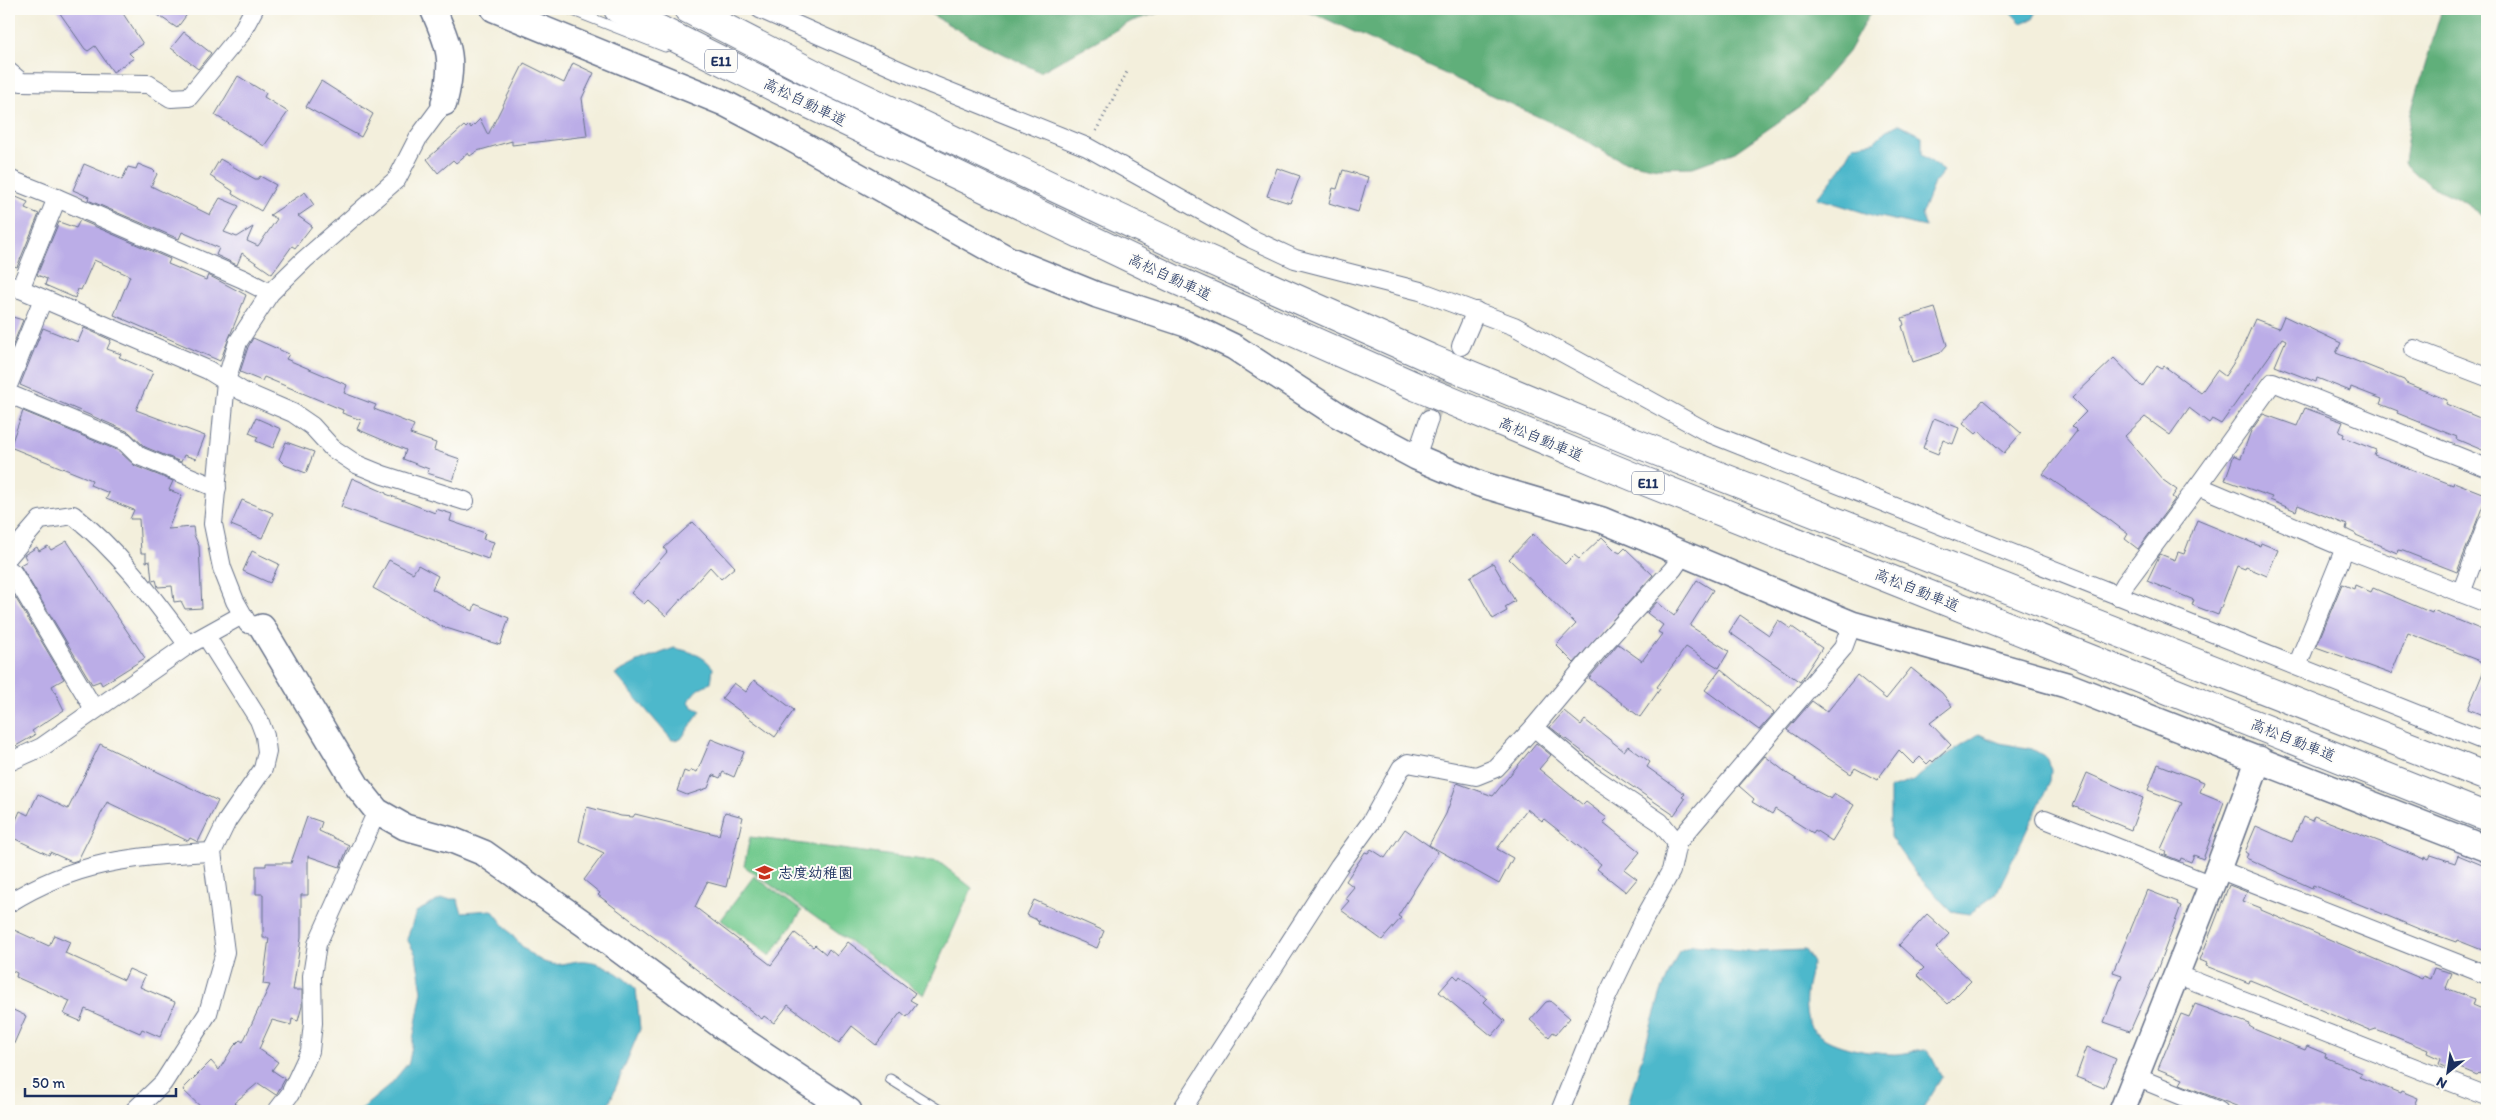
<svg xmlns="http://www.w3.org/2000/svg" width="2496" height="1120" font-family="Itim,'Klee One',sans-serif">
<rect width="100%" height="100%" fill="#fdfcf7"/>
<filter id="ink" filterUnits="userSpaceOnUse"><feTurbulence type="fractalNoise" baseFrequency=".02" numOctaves="2"/><feDisplacementMap in="SourceGraphic" scale="10" xChannelSelector="R" yChannelSelector="G"/><feConvolveMatrix kernelMatrix="1 2 1 2 8 2 1 2 1" color-interpolation-filters="sRGB"/></filter>
<filter id="wash" filterUnits="userSpaceOnUse"><feTurbulence type="fractalNoise" baseFrequency=".0096" numOctaves="4" result="noise"/><feDisplacementMap in="SourceGraphic" scale="20" xChannelSelector="R" yChannelSelector="G"/><feGaussianBlur stdDeviation="1.12" result="paint"/><feColorMatrix in="noise" values="0 0 0 0 0 0 0 0 0 0 0 0 0 0 0 0 0 1.4 0 .05"/><feComposite in="paint" operator="in"/></filter>
<g filter="url(#wash)">
<rect width="100%" height="100%" fill="#f3efdc"/>
<g fill="#75cb90" stroke="#487d77">
<path d="M750,837L939,862L972,888L924,995L744,866Z"/>
<path d="M754,876L802,911L770,956L721,920Z"/>
</g>
<g fill="#60af7a" stroke="#3e6f6c">
<path d="M922,9H1171L1132,21L1040,72L972,38Z"/>
<path d="M1299,9H1872L1848,52L1800,107L1735,152L1693,167L1657,168L1622,161L1567,130L1324,18Z"/>
<path d="M2442,9H2487V218L2457,198L2429,185L2404,163L2411,112Z"/>
</g>
<g fill="#4eb8cb" stroke="#347494">
<path d="M2007,9H2038L2033,19L2021,23Z"/>
<path d="M1899,124L1922,136V155L1944,171L1934,183L1921,215L1926,227L1875,216L1817,198L1841,168L1854,145L1874,142L1885,131Z"/>
<path d="M674,648C689,651 704,655 713,668L711,683C700,687 694,690 689,702L693,707L701,711L681,739L672,740L615,674L638,662Z"/>
<path d="M1979,734L2000,743L2032,749L2046,757L2051,770L2050,782L1996,894L1969,914L1951,911L1915,873L1890,837V788L1913,781L1939,760Z"/>
<path d="M441,899H457L462,912L492,910C507,928 522,952 544,962C557,967 565,963 578,961C601,959 620,974 636,989L640,1029L606,1111H359L390,1085L409,1062L422,991L416,955L407,939L416,912Z"/>
<path d="M1693,945L1757,952L1805,950L1813,963C1807,979 1801,1011 1811,1027C1825,1047 1868,1053 1890,1054C1902,1055 1916,1050 1928,1050L1942,1077L1921,1111H1626L1661,992L1679,951Z"/>
</g>
<g id="blocks">
<g fill="#bbade7">
<path d="M57,9H120L143,44L129,53L134,58L113,72L95,46L88,51L85,49Z"/>
<path d="M149,9H191L177,28Z"/>
<path d="M184,32L211,53L198,69L171,48Z"/>
<path d="M524,63L564,83L573,63L594,73L582,98L587,136L512,145V141L477,151L470,156L468,153L456,163L453,160L438,173L427,159L464,126L466,128L469,125L471,128L480,119L488,135Z"/>
<path d="M238,76L266,93L264,97L288,112L264,146L215,115Z"/>
<path d="M321,81L373,114L361,137L306,107Z"/>
<path d="M220,159L255,179H258L260,176L276,185L261,211L232,194L233,191L210,176Z"/>
<path d="M84,164L122,180L128,167L136,169L138,164L153,170L157,174L151,186L210,215L220,198L239,206L224,232L237,237L253,227L247,241L258,246L277,219L270,215L305,192L314,205L298,216L312,226L295,248L292,246L272,274L242,253L237,265L216,255L219,248L182,232L179,239L88,200L89,197L73,190Z"/>
<path d="M1277,168L1300,176L1290,203L1267,196Z"/>
<path d="M1343,170L1368,177L1358,212L1329,203L1333,188L1337,189Z"/>
<path d="M9,194L28,202L25,208L39,214L17,267L9,264Z"/>
<path d="M80,220L170,259L168,264L206,280L208,275L246,295L220,361L114,315L130,276L94,260L81,290L78,289L75,298L45,285L47,279L37,275L59,222L76,228Z"/>
<path d="M1935,308L1947,345L1940,353L1913,362L1902,326L1904,325L1902,318Z"/>
<path d="M9,316L23,320L9,355Z"/>
<path d="M2284,316L2341,343L2336,353L2404,380L2406,383L2447,400L2446,404L2487,421V452L2456,439L2457,437L2397,413L2398,411L2380,404L2382,399L2351,387L2350,391L2317,378L2316,382L2275,366L2286,340L2282,338L2221,424L2212,419L2209,423L2189,408L2170,435L2145,417L2125,436L2163,480L2177,490L2172,497L2175,499L2138,549L2125,539L2128,534L2107,518L2043,474L2077,431L2072,426L2086,412L2072,398L2114,358L2142,387L2157,366L2162,369L2164,366L2201,393L2217,370L2225,376L2240,353L2255,319L2279,328Z"/>
<path d="M43,328L78,342L84,328L111,340L107,349L121,354L119,357L153,372L136,410L205,436L196,459L184,455L181,462L145,447L129,432L20,385Z"/>
<path d="M253,338L289,354L286,359L347,385L344,393L376,405L374,409L414,425L410,434L436,443L434,450L460,459L453,481L427,473L429,469L403,459L406,450L357,429L361,420L342,413L343,410L264,377L262,381L240,372L248,347Z"/>
<path d="M1983,400L2021,433L2004,453L1979,431L1976,434L1963,423Z"/>
<path d="M2305,408L2343,422L2339,432L2344,434L2343,437L2376,450L2374,455L2453,485L2454,482L2487,495L2457,572L2403,551L2398,550L2397,553L2356,535V534L2346,529L2347,525L2298,505L2296,511L2270,500L2272,497L2225,480L2234,455L2241,458L2251,431L2263,414L2297,426Z"/>
<path d="M23,411L119,451L135,466L173,481L169,490L182,495L168,529L193,527L194,535L199,546L202,608L185,609L181,601L174,602L172,586L158,587L156,580L152,581L150,561L146,562V553H141L139,519H130L134,510L106,499L109,493L90,485L92,480L10,447Z"/>
<path d="M256,418L281,429L273,448L256,441L258,437L249,433Z"/>
<path d="M1934,418L1959,428L1953,444L1943,440L1938,454L1923,448Z"/>
<path d="M286,442L314,452L306,473L285,465L279,459Z"/>
<path d="M352,478L386,493V494L435,513L436,509L452,514L450,521L485,533L483,539L494,542L488,559L341,507Z"/>
<path d="M242,500L273,513L262,538L231,525Z"/>
<path d="M2197,520L2260,546L2261,543L2278,550L2267,576L2246,567L2245,569L2237,566L2218,615L2192,605L2194,600L2147,581L2160,554L2175,560L2178,552L2184,554Z"/>
<path d="M693,522L735,567L721,579L710,567L666,616L648,600L644,604L631,593L667,552L664,548Z"/>
<path d="M1533,534L1565,564L1574,555L1579,559L1602,537L1616,551L1620,553L1625,548L1653,575L1574,663L1556,645L1576,624L1509,559Z"/>
<path d="M67,541L145,658L102,685L100,681L92,684L20,565L27,561L24,555L37,547L39,551L48,546L51,550Z"/>
<path d="M252,551L279,564L270,583L243,571Z"/>
<path d="M389,560L413,573L418,565L438,576L432,589L473,611L475,604L509,618L500,645L443,627L373,588Z"/>
<path d="M1493,563L1515,601L1505,607L1507,611L1493,619L1470,577Z"/>
<path d="M1697,580L1713,590L1690,626L1729,651L1719,668L1686,647L1657,687L1660,689L1640,717L1589,678L1618,644L1642,661L1662,634L1658,632L1663,625L1647,613L1657,602L1674,616Z"/>
<path d="M2342,584L2354,589L2355,585L2371,592L2373,588L2432,613L2433,610L2487,632V650L2482,662L2408,633L2391,674L2316,647Z"/>
<path d="M9,587L64,679L52,686L64,710L32,731L35,735L14,747L9,738Z"/>
<path d="M1740,615L1769,635L1778,620L1791,629L1792,627L1822,648L1800,682L1729,632Z"/>
<path d="M2487,663V717L2468,709Z"/>
<path d="M1911,668L1942,693L1952,706L1930,723L1951,745L1933,762L1931,760L1927,764L1920,757L1913,764L1899,750L1877,780L1855,768L1851,774L1787,730L1812,701L1827,712L1857,675L1886,699Z"/>
<path d="M1721,669L1774,713L1759,730L1705,690Z"/>
<path d="M754,680L794,710L775,737L722,698L734,683L746,692Z"/>
<path d="M1564,711L1581,725L1585,720L1624,751L1628,746L1650,762L1647,767L1685,794L1682,797L1685,799L1674,815L1596,762L1550,727Z"/>
<path d="M711,739L744,752L734,777L723,772L720,778L713,775L708,788L687,795L677,791L684,771L689,773L691,770L697,772Z"/>
<path d="M1536,743L1551,755L1539,769L1583,805L1586,802L1607,818L1603,822L1640,852L1625,870L1637,879L1626,892L1597,869L1601,864L1544,819L1542,821L1527,809L1497,849L1513,858L1499,884L1429,845L1446,814L1457,783L1493,796Z"/>
<path d="M100,744L218,801L198,842L190,838L188,841L107,802L78,860L72,862L50,852L49,855L9,836L20,811L28,815L38,794L68,809Z"/>
<path d="M1765,756L1788,774L1816,791L1831,799L1835,794L1854,805L1832,841L1815,830L1813,833L1775,809L1772,814L1752,802L1754,799L1739,786Z"/>
<path d="M2158,764L2204,782L2200,792L2224,802L2203,859L2194,855L2191,862L2181,858L2180,861L2165,855L2166,851L2161,849L2182,803L2148,790Z"/>
<path d="M2087,773L2143,798L2131,830L2073,806Z"/>
<path d="M587,807L621,816L633,817L635,814L719,835L725,812L743,817L726,887L707,882L695,907L771,965L795,933L813,947L815,945L826,954L829,949L837,956L848,942L915,993L910,1000L917,1004L907,1017L901,1012L876,1045L852,1026L839,1043L788,1005L774,1023L764,1016L762,1019L598,895L600,893L584,880L604,853L579,841Z"/>
<path d="M2314,816L2424,859V857L2429,859L2431,855L2455,863L2458,855L2487,867V952L2457,940L2456,942L2419,929L2313,885L2312,888L2246,858L2248,854L2245,852L2256,826L2292,842L2303,817L2312,821Z"/>
<path d="M307,817L322,822L319,831L349,845L340,867L308,856V895H301V938L293,990H302V1006L298,1021L292,1019L291,1025L272,1020L259,1049L278,1062L272,1070L285,1079L276,1095L258,1083L234,1103L242,1111H205L183,1090L185,1087L211,1061L219,1070L234,1046L240,1040L243,1042L270,985L263,984L269,938H263V894H256V866H266V863H291Z"/>
<path d="M1405,829L1438,852L1398,916L1401,918L1382,940L1341,910L1349,901L1345,898L1354,887L1346,881L1365,852L1368,853L1371,849L1385,858Z"/>
<path d="M2229,885L2247,892L2243,901L2261,908V910L2422,979L2423,976L2430,979L2434,968L2452,973L2446,988L2475,999L2473,1005L2487,1011V1076L2479,1073L2477,1075L2455,1066L2454,1071L2438,1064L2440,1059L2427,1053L2428,1050L2376,1029L2370,1031L2267,987L2250,980L2249,983L2206,966L2207,963L2200,960Z"/>
<path d="M2147,890L2178,902L2177,904L2181,906L2157,970L2130,1031L2104,1022L2122,975L2113,972Z"/>
<path d="M1034,900L1104,931L1097,948L1038,924L1039,921L1027,915Z"/>
<path d="M1927,914L1949,934L1936,948L1971,981L1948,1004L1917,975L1924,968L1899,945Z"/>
<path d="M14,930L49,946L54,935L70,942L65,953L124,980L129,969L145,976L140,987L175,1002L160,1037L142,1029L140,1033L85,1009L80,1021L64,1014L70,1001L16,977L17,973L9,969V942Z"/>
<path d="M1454,975L1458,979L1460,976L1487,999L1484,1002L1505,1021L1492,1036L1439,992Z"/>
<path d="M1550,1001L1570,1018L1556,1034L1553,1032L1549,1037L1530,1020L1546,1002Z"/>
<path d="M2195,1004L2250,1024L2249,1026L2256,1030L2305,1050L2307,1046L2326,1054L2325,1057L2362,1073L2359,1077L2400,1093L2401,1091L2418,1098L2413,1111H2249L2180,1084L2183,1079L2158,1069L2181,1014L2189,1017Z"/>
<path d="M9,1008L26,1016L9,1055Z"/>
<path d="M2087,1047L2116,1059L2104,1088L2076,1077Z"/>
</g>
</g>
</g>
<g filter="url(#ink)">
<use href="#blocks" fill-opacity="0" stroke="#67728a" stroke-width="1"/>
<g fill="none" stroke-linecap="round" stroke-linejoin="round">
<path stroke="#c8c9c3" stroke-width="18" stroke-dasharray="18 9" stroke-linecap="butt" d="M1429,419L1455,358"/>
<defs>
<g id="lane">
<path d="M568,9L665,47"/>
<path d="M890,1079L941,1111"/>
</g>
<g id="street">
<path d="M760,9L933,85L1087,147L1252,239L1295,259L1420,291L1514,326L1709,433L2487,742"/>
<path d="M9,72L21,82L148,84L171,98L189,97L240,35L254,9"/>
<path d="M9,179L57,198L243,279L270,293"/>
<path d="M9,284L208,370L242,391L293,413L312,426L332,448L356,464L383,475L465,501"/>
<path d="M20,289L57,198"/>
<path d="M1461,346L1476,311"/>
<path d="M2414,349L2487,377"/>
<path d="M9,383L43,299"/>
<path d="M9,394L125,442L139,456L217,488"/>
<path d="M1416,457L1429,419"/>
<path d="M2198,486L2273,382L2487,468"/>
<path d="M9,556L40,520L73,515C119,551 153,598 188,645"/>
<path d="M9,570L13,573L94,709"/>
<path d="M2461,593L2487,524"/>
<path d="M2118,596L2125,584L2198,486L2345,548"/>
<path d="M262,627L248,624L235,601L222,568L213,524L226,381L238,342L270,293L304,260L397,179L418,138L444,103"/>
<path d="M2297,666L2345,548L2487,603"/>
<path d="M1534,727L1592,776L1660,822L1677,843"/>
<path d="M9,762L42,747L188,645L242,615"/>
<path d="M2045,819L2212,885"/>
<path d="M2218,869L2487,975"/>
<path d="M9,903C74,862 137,855 212,852"/>
<path d="M2176,974L2487,1096"/>
<path d="M2136,1077L2219,1111"/>
<path d="M134,1111L163,1083L208,1013L225,952L212,852L227,821L263,769L267,752L265,736L259,720L206,636"/>
<path d="M277,1111L290,1094L310,1051L313,1023L312,976L317,944L377,811"/>
<path d="M1181,1111L1339,866L1371,822L1401,768L1408,763L1476,776L1496,768L1534,727L1599,649L1673,569L1684,553"/>
<path d="M1560,1111L1602,1007L1644,919L1671,871L1677,843L1843,648L1852,624"/>
</g>
<g id="secondary">
<path d="M433,9C450,47 455,61 444,103"/>
<path d="M494,9L724,103L785,135L1008,259L1097,295L1186,324L1234,347L1338,415L1416,457L1480,484L1602,520L1852,624L2066,685L2487,849"/>
<path d="M262,627L357,786L377,811L405,827L452,840L484,853L583,923L723,1027L849,1111"/>
<path d="M2122,1111L2218,869L2259,759"/>
</g>
<g id="highway">
<path d="M618,9L780,90L1176,280L1417,387L1634,477L2487,817"/>
<path d="M688,9L822,78L1187,250L1432,359L1628,440L2487,777"/>
</g>
</defs>
<use href="#lane" stroke="#67728a" stroke-width="11"/>
<use href="#street" stroke="#67728a" stroke-width="20"/>
<use href="#secondary" stroke="#67728a" stroke-width="28"/>
<use href="#highway" stroke="#67728a" stroke-width="30"/>
<path stroke="#67728a" stroke-width="3" stroke-dasharray="1 4" stroke-linecap="butt" d="M1096,131L1128,70"/>
<use href="#lane" stroke="#fff" stroke-width="9"/>
<use href="#street" stroke="#fff" stroke-width="18"/>
<use href="#secondary" stroke="#fff" stroke-width="25"/>
<use href="#highway" stroke="#fff" stroke-width="28"/>
</g>
</g>
<defs>
<symbol id="school-bare" viewBox="-9 -9 18 18"><path d="M0-5L7-2L0 1L-7-2ZM-4 1L0 2.5L4 1V4Q0 6-4 4Z" fill="#c8321e" stroke="#fdfcf7" stroke-width="2.5" paint-order="stroke"/></symbol>
</defs>
<g fill-rule="evenodd">
<use href="#school-bare" x="752" y="860" width="25" height="25"/>
</g>
<g text-anchor="middle" stroke-width="4" stroke-linejoin="round" paint-order="stroke">
<g fill="#fdfcf7" stroke="#5f6c8c" stroke-width="1">
<rect x="705" y="49.5" width="32" height="23" rx="4"/>
<rect x="1632" y="471.5" width="32" height="23" rx="4"/>
</g>
<g font-size="14" font-weight="bold" fill="#1b2f5e">
<text x="721" y="66">E11</text>
<text x="1648" y="488">E11</text>
</g>
<g font-size="15" fill="#1b2f5e" stroke="#fdfcf7">
<text transform="translate(805 102) rotate(26)" y="5">高松自動車道</text>
<text transform="translate(1170 277) rotate(25)" y="5">高松自動車道</text>
<text transform="translate(1541 439) rotate(23)" y="5">高松自動車道</text>
<text transform="translate(1917 590) rotate(22)" y="5">高松自動車道</text>
<text transform="translate(2293 740) rotate(22)" y="5">高松自動車道</text>
</g>
<g font-size="15" font-weight="bold" fill="#1b2f5e" stroke="#fdfcf7" text-anchor="start">
<text x="778" y="878">志度幼稚園</text>
</g>
</g>
<rect width="2496" height="1120" fill="none" stroke="#fdfcf7" stroke-width="30"/>
<g transform="translate(2448 1072) rotate(210)" stroke="#fdfcf7" stroke-width="4" paint-order="stroke">
<path d="M0-4L9 19L0 12L-9 19Z" fill="#1b2f5e"/>
<text y="-8" font-size="14" font-weight="bold" text-anchor="middle" fill="#1b2f5e">N</text>
</g>
<path d="M25 1088v8h151v-8" fill="none" stroke="#1b2f5e" stroke-width="2.5"/>
<text x="32" y="1088" font-size="15" fill="#1b2f5e" stroke="#fdfcf7" stroke-width="4" paint-order="stroke">50 m</text>
</svg>
